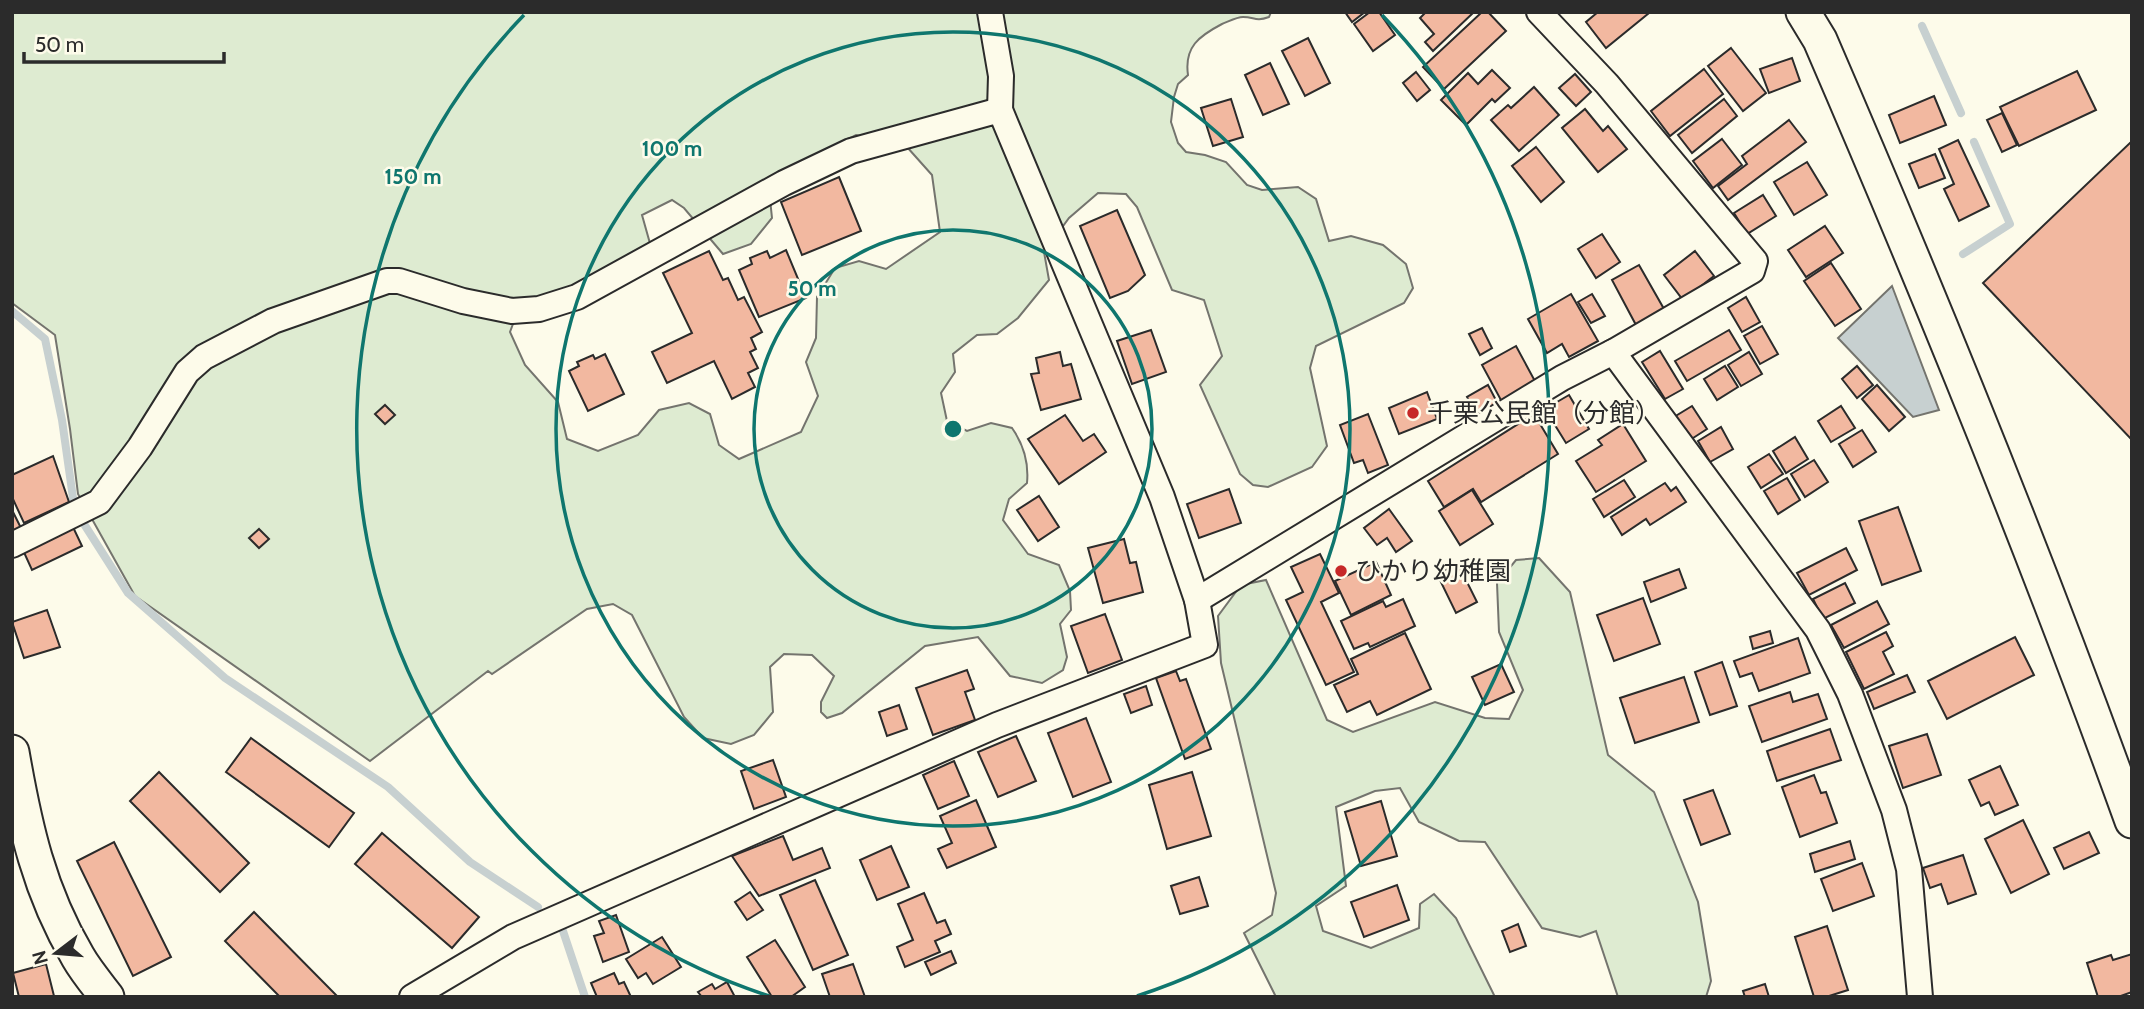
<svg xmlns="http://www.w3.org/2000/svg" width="2144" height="1009" font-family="Cabin,'Noto Sans JP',sans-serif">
<rect width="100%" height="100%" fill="#fdfbea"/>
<g fill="#deebd1" stroke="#74746e" stroke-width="2" fill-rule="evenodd">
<path d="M12,12H1271L1269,17C1255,22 1255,17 1243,17C1236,17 1228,22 1222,24C1199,36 1184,47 1188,75L1178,84L1174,97L1171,122L1178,143L1186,152L1205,155L1226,162L1247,185L1262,190L1298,187L1316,199L1329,241L1351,236L1383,245L1406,264L1413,288L1404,303L1316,346L1310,368L1327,446L1312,467L1268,487L1253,485L1240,474L1200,385L1222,356L1204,300L1172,290L1137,207L1126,194L1098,193L1069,218L1044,252L1049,280L1018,318L997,334L977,335L953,354L955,372L941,393L947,421L967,431L991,423L1012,428C1024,445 1029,462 1027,483L1009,499L1003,520L1028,554L1059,565L1070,591L1071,610L1060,624L1067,657L1063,670L1042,683L1010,676L978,637L925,646L842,713L827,718L821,712V702L834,676L812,655L784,654L770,667L773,712L754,735L731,744L703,738L684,717L632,615L613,604L587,609L492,674L488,671L370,761L135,596L78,494L70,429L55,335L12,303ZM856,135L907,147L932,175L940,232L886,269L859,261L835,268L817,297L816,338L806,362L818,396L801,432L739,459L719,445L710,414L689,403L659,410L638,435L598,451L567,439L558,402L525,365L510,332L522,300L566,292L651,247L642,215L672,200L684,208L723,254L751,244L772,218L768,180Z"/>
<path d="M1539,558L1570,592L1608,755L1654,792L1698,902L1711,981L1706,997H1618L1596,931L1580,937L1542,928L1485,842L1459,841L1419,822L1400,788L1375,791L1336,807L1346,886L1316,906L1323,931L1371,948L1419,928L1420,904L1434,894L1456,918L1495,997H1276L1244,933L1272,915L1276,893L1221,663L1218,616L1241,585L1266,580L1327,720L1353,732L1435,702L1485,718L1509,719L1523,690L1499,632L1497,583L1516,560Z"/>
</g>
<path fill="#c7d0d0" stroke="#74746e" stroke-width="2" d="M1892,286L1939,410L1913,417L1838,338Z"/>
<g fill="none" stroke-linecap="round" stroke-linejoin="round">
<g stroke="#c7d0d0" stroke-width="8">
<path d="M1922,26L1961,113"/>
<path d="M1963,254L2010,224L1974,142"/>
<path d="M12,311L45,339L62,420L73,498"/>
<path d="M84,524L128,593L225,678L388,787L470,862L538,907"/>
<path d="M562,928L585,997"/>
</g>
</g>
<g fill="#f2b8a0" stroke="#2b2b2b" stroke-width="2">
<path d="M1345,12H1365L1352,22Z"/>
<path d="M1370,12H1379L1395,35L1373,51L1354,24Z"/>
<path d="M1426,12H1474L1433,51L1425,42L1434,34L1420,18Z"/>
<path d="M1482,12H1488L1506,31L1444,89L1423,67Z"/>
<path d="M1598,12H1649V13L1606,48L1586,22Z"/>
<path d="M1308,38L1330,83L1305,96L1282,51Z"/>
<path d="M1731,48L1766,93L1743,111L1708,66Z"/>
<path d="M1792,58L1800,81L1769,93L1760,69Z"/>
<path d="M1270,63L1289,104L1263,115L1245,75Z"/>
<path d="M1704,69L1723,94L1670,136L1651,111Z"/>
<path d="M1492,70L1510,88L1495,102L1492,99L1466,125L1441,100L1468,73L1478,84Z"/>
<path d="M2077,71L2096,110L2019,146L2000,107Z"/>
<path d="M1416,72L1430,90L1417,101L1403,83Z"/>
<path d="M1575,74L1591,92L1576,106L1559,88Z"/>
<path d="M1534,87L1559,115L1519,151L1491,120L1508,105L1511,108Z"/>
<path d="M1934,96L1946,125L1900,143L1889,115Z"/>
<path d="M1231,99L1243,137L1213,146L1201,108Z"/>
<path d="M1724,99L1737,116L1692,153L1678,135Z"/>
<path d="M1585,109L1603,131L1608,126L1627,149L1598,172L1562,128Z"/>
<path d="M2002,113L2017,145L2002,152L1987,120Z"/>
<path d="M1789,120L1806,142L1728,200L1718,186L1747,164L1742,156Z"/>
<path d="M1722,139L1742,165L1713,188L1693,161Z"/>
<path d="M1958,140L1989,206L1959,221L1944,189L1954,184L1939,149Z"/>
<path d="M2132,141V440L1983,283Z"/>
<path d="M1536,147L1564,182L1541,202L1512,166Z"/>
<path d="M1935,154L1945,178L1919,188L1909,164Z"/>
<path d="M1807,162L1827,195L1794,215L1774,182Z"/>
<path d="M839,177L861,231L802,255L781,202Z"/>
<path d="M1763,195L1776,216L1747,234L1734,213Z"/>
<path d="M1117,210L1145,275L1128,291L1110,298L1080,226Z"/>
<path d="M1825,226L1843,253L1806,277L1788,250Z"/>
<path d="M1602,234L1620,262L1596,278L1578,249Z"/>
<path d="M786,250L806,298L759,317L739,270L752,264L750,258L767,251L770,258Z"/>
<path d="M709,251L723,280L728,278L738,300L744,297L762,332L751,338L756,349L750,352L758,368L748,373L755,387L732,399L714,361L667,383L652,352L692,333L663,273Z"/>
<path d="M1695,251L1714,276L1683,300L1664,275Z"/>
<path d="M1831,263L1861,309L1835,326L1804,281Z"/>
<path d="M1639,265L1664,309L1636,325L1612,280Z"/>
<path d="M1571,294L1598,341L1569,357L1562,344L1547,353L1528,319Z"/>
<path d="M1592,294L1605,316L1591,323L1578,302Z"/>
<path d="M1746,297L1760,322L1742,332L1728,308Z"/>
<path d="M1762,326L1778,354L1760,364L1744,336Z"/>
<path d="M1482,328L1492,348L1480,355L1469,334Z"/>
<path d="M1151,330L1166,372L1132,384L1117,341Z"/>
<path d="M1729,330L1741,350L1687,381L1675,361Z"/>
<path d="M1516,346L1536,383L1502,402L1482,365Z"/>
<path d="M1660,351L1683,389L1665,399L1642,362Z"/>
<path d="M1060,352L1063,366L1071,364L1081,399L1041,410L1031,374L1039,373L1036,358Z"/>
<path d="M1749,352L1762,374L1741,386L1728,365Z"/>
<path d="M605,354L624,394L588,411L569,371L579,366L577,362L593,355L595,359Z"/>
<path d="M1725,366L1738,387L1717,400L1704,379Z"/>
<path d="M1857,366L1873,385L1857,398L1842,379Z"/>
<path d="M1488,385L1498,404L1477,415L1467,397Z"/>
<path d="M1877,385L1905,417L1889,431L1862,399Z"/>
<path d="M1427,392L1437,419L1399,434L1389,408Z"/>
<path d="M1569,395L1589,429L1566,443L1545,409Z"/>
<path d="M385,405L395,415L385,424L375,414Z"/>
<path d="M1692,406L1707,429L1690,440L1674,417Z"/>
<path d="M1841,406L1855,428L1831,442L1818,421Z"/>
<path d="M1368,414L1388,465L1368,473L1363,460L1354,463L1340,425Z"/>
<path d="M1534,414L1558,454L1481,502L1473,489L1444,507L1428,481Z"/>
<path d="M1065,415L1083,441L1094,434L1106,452L1059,484L1028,439Z"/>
<path d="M1623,424L1646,461L1596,492L1576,461L1602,445L1598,440Z"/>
<path d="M1721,427L1733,449L1710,462L1698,441Z"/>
<path d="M1862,430L1876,452L1853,467L1839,444Z"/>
<path d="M1795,437L1808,459L1786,473L1773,451Z"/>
<path d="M1769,454L1783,474L1761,488L1748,467Z"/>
<path d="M53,456L69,502L24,523L12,497V475Z"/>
<path d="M1814,460L1828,482L1805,497L1791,474Z"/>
<path d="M1787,478L1800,500L1778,514L1764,491Z"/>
<path d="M1624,480L1635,497L1604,517L1593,499Z"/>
<path d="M1665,483L1671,491L1676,487L1686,502L1650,525L1646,519L1622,535L1611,517Z"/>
<path d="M1229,489L1241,523L1199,538L1187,504Z"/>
<path d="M1472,490L1493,524L1460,545L1439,511Z"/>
<path d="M1039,496L1059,527L1038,541L1017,510Z"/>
<path d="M1898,507L1921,571L1882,585L1859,521Z"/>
<path d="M1389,509L1412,541L1396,552L1387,538L1377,545L1364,528Z"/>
<path d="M12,510L21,528L12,532Z"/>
<path d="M72,525L82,546L32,570L22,548Z"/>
<path d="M259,529L269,539L259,548L249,538Z"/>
<path d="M1124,539L1130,563L1136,562L1143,592L1103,603L1088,548Z"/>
<path d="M1846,548L1857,570L1809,595L1797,573Z"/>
<path d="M1320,554L1339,593L1321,602L1354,672L1326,685L1286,600L1303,592L1291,567Z"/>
<path d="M1376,562L1391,595L1351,615L1335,581Z"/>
<path d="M1458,564L1477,602L1456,613L1437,574Z"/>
<path d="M1679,569L1686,588L1651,602L1644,582Z"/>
<path d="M1845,583L1855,603L1823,619L1813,599Z"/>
<path d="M1643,598L1660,644L1614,661L1597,615Z"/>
<path d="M1403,599L1415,626L1370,647L1368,643L1354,649L1341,621L1383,601L1386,607Z"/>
<path d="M1877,601L1889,624L1844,648L1831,625Z"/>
<path d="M47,610L60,647L24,658L12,622Z"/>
<path d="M1105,614L1122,660L1088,673L1071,626Z"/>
<path d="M1770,631L1773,643L1753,649L1750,637Z"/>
<path d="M1886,632L1893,646L1883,652L1894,674L1864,689L1846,652Z"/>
<path d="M1405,633L1431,689L1377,715L1370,701L1347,712L1334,685L1358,674L1351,659Z"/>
<path d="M2015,637L2034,675L1947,719L1928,681Z"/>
<path d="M1798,638L1810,673L1759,691L1752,673L1740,677L1734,661Z"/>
<path d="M1722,662L1737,706L1710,715L1695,672Z"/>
<path d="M1501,664L1514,692L1485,705L1472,677Z"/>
<path d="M967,670L974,689L965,692L975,720L933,735L916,688Z"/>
<path d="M1176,671L1180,681L1186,679L1211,749L1185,759L1156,678Z"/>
<path d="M1907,675L1915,692L1874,709L1867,692Z"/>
<path d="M1684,677L1699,722L1635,743L1620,698Z"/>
<path d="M1146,686L1152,705L1131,713L1124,694Z"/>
<path d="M1790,692L1793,702L1818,694L1827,719L1762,742L1749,706Z"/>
<path d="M899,705L907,729L887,736L879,712Z"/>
<path d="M1086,718L1111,782L1073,797L1048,733Z"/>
<path d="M1830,729L1841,760L1777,781L1767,751Z"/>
<path d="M1927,734L1941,775L1903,788L1889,746Z"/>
<path d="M1016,736L1036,781L998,797L978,752Z"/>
<path d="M251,738L354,813L329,847L226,772Z"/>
<path d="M773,760L786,797L754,809L741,771Z"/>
<path d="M954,761L969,796L938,809L923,775Z"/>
<path d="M2000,766L2018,805L1995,815L1989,802L1981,806L1969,780Z"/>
<path d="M159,772L249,863L220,892L130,801Z"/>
<path d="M1192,772L1211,836L1167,849L1149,785Z"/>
<path d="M1814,775L1821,793L1826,792L1837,823L1800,837L1782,787Z"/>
<path d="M1713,790L1730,834L1701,845L1684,800Z"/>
<path d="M976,800L996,847L947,868L938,849L952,843L940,816Z"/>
<path d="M1381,801L1397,856L1361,866L1345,812Z"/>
<path d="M2023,820L2049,874L2011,893L1985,839Z"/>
<path d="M2089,832L2099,853L2064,869L2054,848Z"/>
<path d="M382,833L479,917L452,948L355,864Z"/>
<path d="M783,836L793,860L822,848L830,868L759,896L732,856Z"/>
<path d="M1850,841L1855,859L1815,872L1810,854Z"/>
<path d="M114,842L171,957L133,976L77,861Z"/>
<path d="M891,846L909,887L877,900L860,860Z"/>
<path d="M1963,855L1976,894L1948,904L1941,884L1930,888L1923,868Z"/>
<path d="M1862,863L1874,896L1833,911L1821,879Z"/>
<path d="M1199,877L1208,906L1180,914L1171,886Z"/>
<path d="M815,880L848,955L813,970L780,895Z"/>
<path d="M1397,885L1409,920L1364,937L1351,902Z"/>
<path d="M750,892L763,910L747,920L735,902Z"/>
<path d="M924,893L937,923L945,920L951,934L935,941L940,952L905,967L897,947L913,940L898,904Z"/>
<path d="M254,912L338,997H280L225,941Z"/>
<path d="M616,915L629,952L603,962L594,936L604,933L599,921Z"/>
<path d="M1518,924L1526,946L1510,952L1502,931Z"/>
<path d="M1827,926L1848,990L1826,997H1814L1795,937Z"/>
<path d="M662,937L681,967L653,984L646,973L638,978L626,959Z"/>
<path d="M775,940L805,987L791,997H772L747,957Z"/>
<path d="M951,951L956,963L931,975L925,962Z"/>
<path d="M2132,954V992L2118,997H2098L2087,963L2111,955L2113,960Z"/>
<path d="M46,964L54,996L19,997L13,973Z"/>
<path d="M853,964L865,997H830L822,974Z"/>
<path d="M614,973L619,984L624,982L631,997H597L591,983Z"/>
<path d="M727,982L735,997H702L698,992L712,984L715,989Z"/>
<path d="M1765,984L1769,997H1745L1743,991Z"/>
</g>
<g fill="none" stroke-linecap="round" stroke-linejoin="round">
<defs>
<g id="street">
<path d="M990,12L1001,76L1000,110"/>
<path d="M1613,352L1818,630L1850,694L1894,810L1909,869L1920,997"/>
<path d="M12,545L99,502L140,447L187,372L204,357L273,321L387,281H399L463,301L512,311L539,309L577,297L784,183L851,151L1000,110L1162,497L1197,600L1205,645L997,725L513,937L412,997"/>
<path d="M1197,600L1562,378L1613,352L1752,271L1755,261L1607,84L1539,12"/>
</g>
<g id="secondary">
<path d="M1803,12L1820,40C1931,297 2037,557 2132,821"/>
<path d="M12,752C25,827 39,891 78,957C86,971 97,984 107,997"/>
</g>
</defs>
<use href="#street" stroke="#2b2b2b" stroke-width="28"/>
<use href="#secondary" stroke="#2b2b2b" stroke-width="37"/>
<use href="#street" stroke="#fdfbea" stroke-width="24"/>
<use href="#secondary" stroke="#fdfbea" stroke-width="33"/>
</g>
<g fill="none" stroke="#0f766e" stroke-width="3.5">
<circle cx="953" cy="429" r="199"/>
<circle cx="953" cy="429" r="397"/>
<path d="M769 996A596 596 0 0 1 524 15M1382 15A596 596 0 0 1 1137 996"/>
</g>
<g fill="#c62828" stroke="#fdfbea" stroke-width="2.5">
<circle cx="1413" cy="413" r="7"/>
<circle cx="1341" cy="571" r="7"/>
</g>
<g text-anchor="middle" stroke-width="5" stroke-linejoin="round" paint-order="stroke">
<g font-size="26" fill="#2b2b2b" stroke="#fdfbea" text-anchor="start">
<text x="1427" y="422">千栗公民館（分館）</text>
<text x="1355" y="580">ひかり幼稚園</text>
</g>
</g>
<circle cx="953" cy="429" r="10" fill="#0f766e" stroke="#fdfbea" stroke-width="3.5"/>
<g font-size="21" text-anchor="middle" font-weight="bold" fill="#0f766e" stroke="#fdfbea" stroke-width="5" stroke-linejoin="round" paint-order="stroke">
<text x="672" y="156">100 m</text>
<text x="413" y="184">150 m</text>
<text x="812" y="296">50 m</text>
</g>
<rect width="2144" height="1009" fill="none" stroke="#2b2b2b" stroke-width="28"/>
<g transform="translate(56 953) rotate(254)" stroke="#fdfbea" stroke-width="5" paint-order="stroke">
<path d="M0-5L12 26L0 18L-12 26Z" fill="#2b2b2b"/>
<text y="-10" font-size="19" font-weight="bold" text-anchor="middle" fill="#2b2b2b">N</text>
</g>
<path d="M24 52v10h200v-10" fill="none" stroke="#2b2b2b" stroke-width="3.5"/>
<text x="35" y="52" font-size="21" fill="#2b2b2b" stroke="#fdfbea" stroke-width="5" paint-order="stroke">50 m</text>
</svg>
